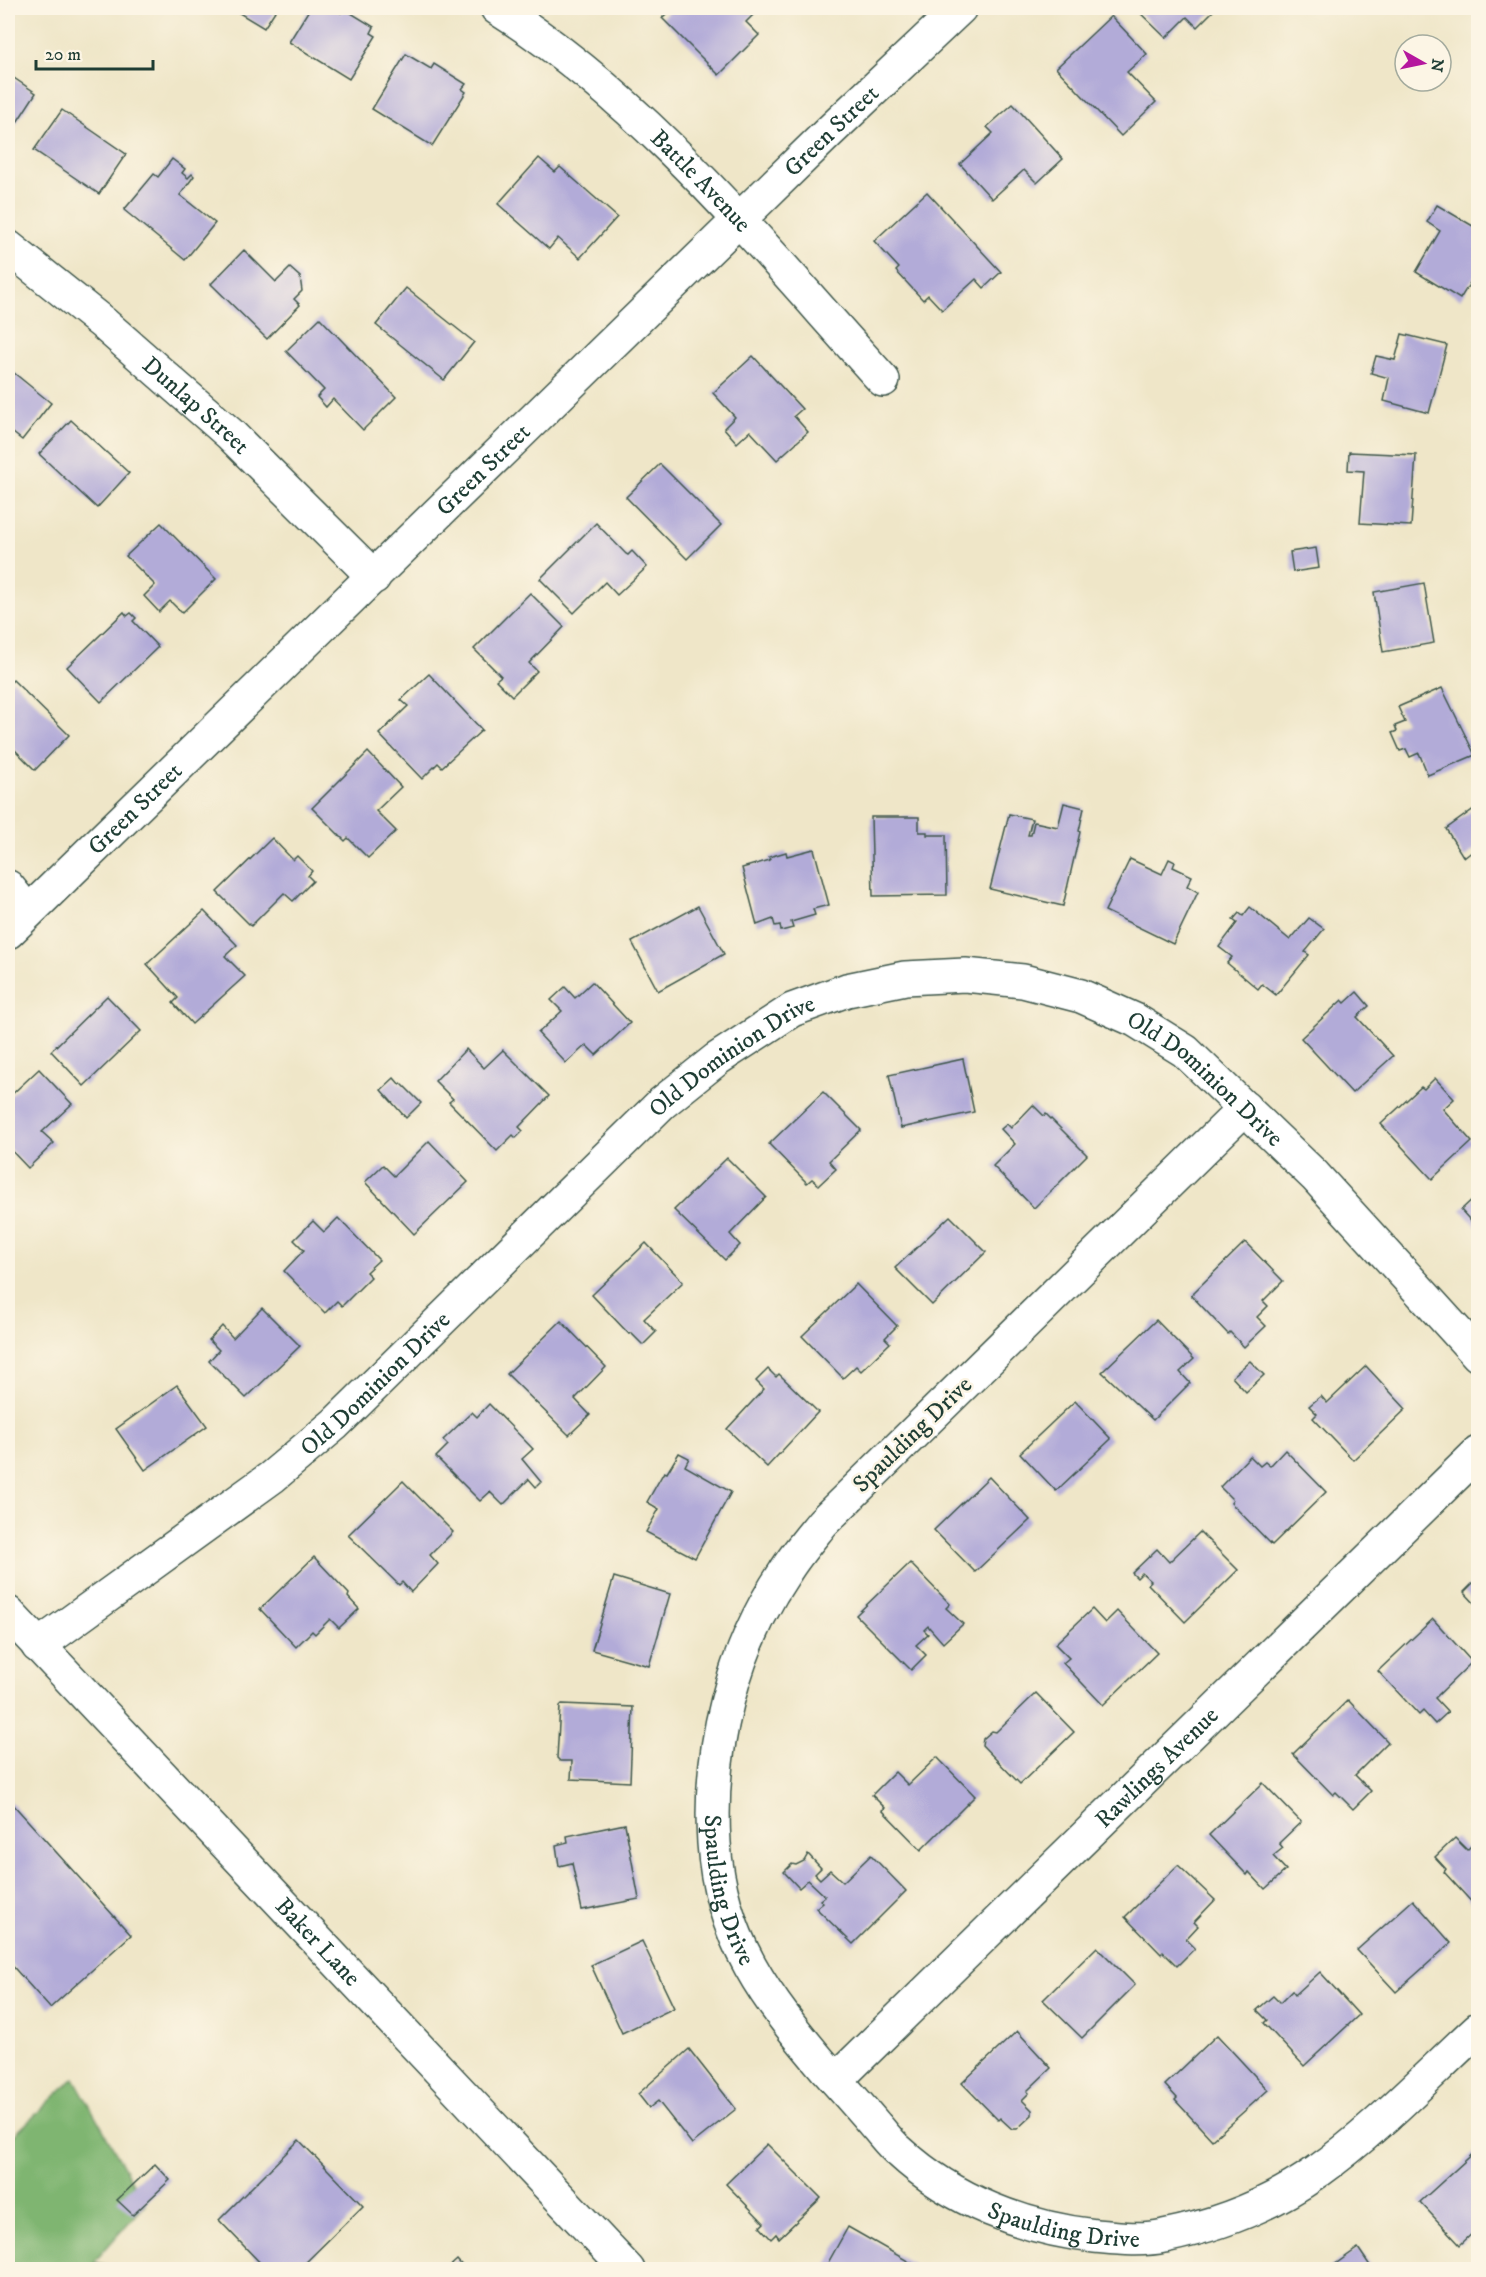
<svg xmlns="http://www.w3.org/2000/svg" width="1486" height="2277" font-family="'IM FELL DW Pica',serif">
<rect width="100%" height="100%" fill="#fcf5e5"/>
<filter id="ink" filterUnits="userSpaceOnUse"><feTurbulence type="fractalNoise" baseFrequency=".0167" numOctaves="2"/><feDisplacementMap in="SourceGraphic" scale="12" xChannelSelector="R" yChannelSelector="G"/><feConvolveMatrix kernelMatrix="1 2 1 2 8 2 1 2 1" color-interpolation-filters="sRGB"/></filter>
<filter id="wash" filterUnits="userSpaceOnUse"><feTurbulence type="fractalNoise" baseFrequency=".008" numOctaves="4" result="noise"/><feDisplacementMap in="SourceGraphic" scale="24" xChannelSelector="R" yChannelSelector="G"/><feGaussianBlur stdDeviation="1.35" result="paint"/><feColorMatrix in="noise" values="0 0 0 0 0 0 0 0 0 0 0 0 0 0 0 0 0 1.4 0 .05"/><feComposite in="paint" operator="in"/></filter>
<g filter="url(#wash)">
<rect width="100%" height="100%" fill="#efe6c8"/>
<path fill="#7fb571" stroke="#4f7952" stroke-width="1.5" d="M74,2078L145,2204L94,2262L120,2269L8,2270V2141Z"/>
<g id="blocks">
<g fill="#b2abd8">
<path d="M231,8H277L264,28Z"/>
<path d="M310,8H332L341,13L343,8L374,27L371,33L376,36L349,79L289,42Z"/>
<path d="M672,8H750L755,13L746,22L759,35L719,75L662,18Z"/>
<path d="M1135,8H1216L1197,27L1187,17L1166,38Z"/>
<path d="M1111,16L1147,54L1127,72L1156,102L1121,136L1056,68Z"/>
<path d="M406,54L431,69L434,64L466,84L462,89L466,92L432,146L372,109Z"/>
<path d="M8,74L36,93L10,133L8,131Z"/>
<path d="M1013,104L1063,159L1037,183L1024,170L992,199L960,164L993,133L987,127Z"/>
<path d="M62,110L126,154L99,194L34,150Z"/>
<path d="M539,158L555,172L560,167L617,217L580,258L558,238L549,249L498,204Z"/>
<path d="M172,159L185,169L182,173L188,178L192,174L194,176L180,195L215,223L185,260L124,210L154,174L158,177Z"/>
<path d="M927,192L1001,272L984,288L976,279L942,310L928,295L923,300L896,271L899,268L874,241Z"/>
<path d="M1437,205L1478,229V270L1460,299L1416,272L1440,231L1427,222Z"/>
<path d="M244,250L276,282L290,268L300,277L302,291L294,299L300,305L267,339L211,284Z"/>
<path d="M406,288L474,342L444,380L376,325Z"/>
<path d="M320,318L396,397L363,430L333,399L326,407L317,397L324,390L286,351Z"/>
<path d="M1402,334L1447,345L1429,413L1384,401L1389,378L1371,373L1376,356L1395,360Z"/>
<path d="M753,356L802,409L794,416L808,432L777,460L750,431L737,443L724,428L735,417L713,393Z"/>
<path d="M8,368L51,403L22,440L8,429Z"/>
<path d="M71,420L129,473L97,508L39,454Z"/>
<path d="M1349,452L1416,455L1411,526L1360,523L1364,471L1348,470Z"/>
<path d="M660,464L721,525L687,559L626,497Z"/>
<path d="M161,523L216,579L182,613L170,601L159,612L144,596L155,585L126,556Z"/>
<path d="M596,523L626,554L628,555L632,551L647,567L617,595L605,582L574,613L540,579Z"/>
<path d="M1316,548L1319,568L1293,572L1290,552Z"/>
<path d="M1424,583L1434,643L1383,652L1374,592Z"/>
<path d="M530,593L564,627L529,663L537,671L512,696L496,680L501,676L474,649Z"/>
<path d="M124,612L127,616L131,613L136,618L133,621L158,647L101,702L67,667Z"/>
<path d="M429,674L482,730L442,767L438,763L422,779L379,734L408,706L401,700Z"/>
<path d="M13,680L69,735L35,770L8,743V685Z"/>
<path d="M1442,688L1475,755L1428,775L1419,753L1410,757L1406,749L1400,751L1392,733L1397,731L1395,726L1405,722L1398,707Z"/>
<path d="M368,752L401,787L376,811L396,831L368,858L348,838L345,841L312,808Z"/>
<path d="M1064,803L1084,808L1079,831L1080,832L1063,906L990,889L1009,814L1032,819L1028,835H1031L1034,822L1058,827Z"/>
<path d="M1478,806V847L1464,858L1446,829Z"/>
<path d="M871,817H919V832H927V835H946L947,895L873,896Z"/>
<path d="M272,838L293,860L297,856L312,871L308,876L313,881L293,901L284,893L251,926L217,892Z"/>
<path d="M814,849L829,905L813,909L815,915L791,922L793,928L781,931L780,925L775,926L773,919L757,925L742,868L770,860L769,857L786,852L787,856Z"/>
<path d="M1130,859L1162,874L1169,859L1175,862L1173,867L1192,876L1187,886L1198,892L1173,944L1105,911Z"/>
<path d="M698,906L724,954L658,991L632,942Z"/>
<path d="M1250,907L1290,940L1309,918L1324,929L1305,952L1309,955L1276,995L1262,984L1258,989L1227,963L1232,957L1219,947L1237,923L1233,920L1239,913L1243,916Z"/>
<path d="M204,911L237,945L225,956L245,976L192,1024L173,1003L178,998L147,964Z"/>
<path d="M592,982L630,1023L596,1055L586,1045L566,1063L538,1033L562,1011L551,1000L565,987L575,998Z"/>
<path d="M1357,992L1369,1006L1357,1017L1393,1056L1352,1093L1301,1038L1342,1000L1345,1003Z"/>
<path d="M107,996L141,1031L84,1086L51,1051Z"/>
<path d="M466,1049L484,1068L503,1050L549,1096L519,1127L523,1131L516,1138L513,1135L497,1151L449,1102L453,1099L435,1081Z"/>
<path d="M963,1059L974,1112L901,1128L889,1075Z"/>
<path d="M39,1069L72,1104L42,1132L54,1143L28,1168L8,1147V1098Z"/>
<path d="M394,1078L400,1085L401,1083L421,1103L406,1118L381,1090Z"/>
<path d="M1435,1078L1454,1099L1443,1109L1472,1142L1432,1179L1381,1124L1421,1087L1424,1089Z"/>
<path d="M823,1092L861,1130L829,1161L836,1169L819,1185L812,1179L807,1183L769,1144Z"/>
<path d="M1033,1105L1044,1116L1046,1114L1087,1155L1034,1208L993,1166L1015,1144L1001,1129L1007,1124L1011,1128Z"/>
<path d="M429,1141L468,1182L414,1234L365,1182L383,1165L394,1176Z"/>
<path d="M727,1158L766,1197L730,1234L740,1245L725,1260L674,1210Z"/>
<path d="M1478,1194V1229L1461,1210Z"/>
<path d="M950,1216L986,1252L932,1305L895,1268Z"/>
<path d="M338,1218L379,1260L366,1272L371,1277L342,1306L337,1301L325,1313L284,1271L304,1250L294,1240L313,1221L324,1232Z"/>
<path d="M1245,1242L1283,1281L1263,1301L1268,1306L1257,1317L1266,1326L1244,1347L1230,1332L1228,1334L1191,1295Z"/>
<path d="M646,1243L683,1282L644,1319L656,1332L643,1345L631,1333L629,1334L592,1295Z"/>
<path d="M856,1284L897,1326L885,1338L890,1343L861,1371L856,1366L843,1378L802,1336Z"/>
<path d="M262,1308L300,1346L246,1398L209,1361L219,1350L209,1340L222,1326L233,1338Z"/>
<path d="M1156,1320L1194,1359L1180,1372L1190,1383L1153,1420L1102,1372Z"/>
<path d="M561,1321L606,1367L575,1399L590,1415L569,1435L507,1374Z"/>
<path d="M1250,1361L1264,1375L1246,1392L1232,1377Z"/>
<path d="M1366,1366L1406,1409L1353,1460L1313,1418L1317,1414L1309,1406L1321,1396L1327,1403Z"/>
<path d="M768,1369L776,1377L779,1374L818,1412L767,1467L727,1429L764,1389L756,1381Z"/>
<path d="M177,1385L207,1426L145,1470L116,1429Z"/>
<path d="M1075,1401L1111,1439L1056,1491L1020,1453Z"/>
<path d="M489,1404L533,1449L522,1459L541,1482L536,1487L529,1479L503,1505L490,1492L480,1501L436,1457L448,1445L443,1440L472,1412L477,1417Z"/>
<path d="M1285,1450L1326,1492L1272,1545L1231,1503L1233,1500L1220,1487L1250,1456L1260,1466L1265,1462L1270,1466Z"/>
<path d="M679,1453L689,1458L685,1466L731,1492L695,1558L646,1532L659,1509L647,1502L664,1472L667,1473Z"/>
<path d="M989,1477L1030,1520L975,1572L934,1530Z"/>
<path d="M403,1481L453,1532L430,1555L438,1564L411,1592L402,1582L399,1585L348,1535Z"/>
<path d="M1200,1532L1238,1570L1185,1622L1148,1584L1151,1581L1142,1573L1137,1578L1132,1573L1157,1549L1169,1562Z"/>
<path d="M314,1557L349,1594L348,1597L359,1609L339,1628L330,1619L315,1634L312,1631L296,1647L260,1609Z"/>
<path d="M910,1563L950,1604L946,1608L963,1624L943,1643L928,1626L924,1630L928,1634L916,1645L926,1655L911,1670L856,1615Z"/>
<path d="M614,1577L670,1594L649,1666L592,1650Z"/>
<path d="M1478,1578V1607L1464,1592Z"/>
<path d="M1092,1609L1105,1623L1117,1611L1157,1653L1103,1705L1063,1663L1069,1658L1055,1644Z"/>
<path d="M1433,1619L1472,1662L1435,1698L1448,1712L1435,1724L1423,1711L1419,1715L1378,1671Z"/>
<path d="M1036,1693L1074,1732L1020,1784L982,1745L983,1739L992,1731L996,1732Z"/>
<path d="M1348,1700L1388,1742L1355,1775L1371,1791L1353,1809L1336,1792L1333,1795L1293,1754Z"/>
<path d="M562,1704L633,1707L630,1782L571,1779L572,1761H560L557,1758L560,1706Z"/>
<path d="M937,1757L975,1796L921,1850L882,1810L885,1808L872,1795L895,1772L908,1785Z"/>
<path d="M1263,1783L1301,1822L1279,1843L1283,1848L1273,1856L1286,1870L1265,1889L1249,1872L1247,1875L1209,1835Z"/>
<path d="M10,1801L131,1935L50,2008L8,1961V1803Z"/>
<path d="M625,1824L639,1899L582,1910L572,1863L559,1866L556,1845L568,1842L567,1836Z"/>
<path d="M1455,1838L1467,1850L1478,1839V1909L1444,1872L1446,1869L1435,1857Z"/>
<path d="M808,1854L821,1868L815,1874L820,1879L830,1870L843,1882L871,1855L906,1891L853,1944L816,1908L823,1902L820,1900L825,1896L808,1880L799,1888L784,1872L792,1864L796,1865L804,1861Z"/>
<path d="M1178,1865L1215,1900L1194,1922L1198,1926L1186,1939L1195,1948L1177,1966L1163,1952L1161,1954L1125,1917Z"/>
<path d="M1413,1900L1451,1943L1396,1992L1357,1950Z"/>
<path d="M642,1941L674,2008L622,2033L591,1965Z"/>
<path d="M1097,1947L1135,1985L1082,2038L1043,2000Z"/>
<path d="M1320,1972L1359,2015L1304,2066L1264,2023L1267,2020L1257,2010L1273,1996L1280,2003L1292,1991L1295,1995Z"/>
<path d="M1017,2031L1051,2068L1027,2091L1029,2093L1022,2100L1032,2110V2115L1017,2129H1012L1000,2118L998,2120L962,2083Z"/>
<path d="M1217,2035L1268,2090L1212,2140L1175,2100L1177,2098L1165,2085Z"/>
<path d="M689,2049L736,2109L692,2144L658,2101L649,2108L638,2094Z"/>
<path d="M299,2140L363,2206L298,2270H267L219,2220Z"/>
<path d="M767,2144L821,2198L779,2238L776,2234L771,2239L760,2227L764,2223L726,2184Z"/>
<path d="M1476,2151L1478,2154V2228L1460,2245L1420,2202Z"/>
<path d="M155,2164L170,2180L133,2215L117,2200Z"/>
<path d="M848,2227L913,2264L910,2270H824Z"/>
<path d="M1358,2248L1373,2270H1327Z"/>
<path d="M457,2260L466,2270H446Z"/>
</g>
</g>
</g>
<g filter="url(#ink)">
<use href="#blocks" fill-opacity="0" stroke="#3e564a" stroke-width="1.5"/>
<g fill="none" stroke-linecap="round" stroke-linejoin="round">
<defs>
<g id="street">
<path id="s1" d="M497,8C649,104 763,248 883,380"/>
<path id="s2" d="M8,247L103,323L230,434L374,577"/>
<path d="M8,887L28,912"/>
<path id="s3" d="M1245,1108L823,1522C810,1538 796,1554 785,1572C732,1650 708,1749 714,1843C720,1938 767,2000 826,2069C843,2088 860,2107 876,2126C884,2135 891,2145 900,2152C953,2201 1024,2228 1095,2236C1117,2238 1142,2241 1164,2236C1218,2225 1272,2204 1317,2172C1375,2131 1426,2077 1478,2029"/>
<path id="s4" d="M38,1646L272,1477L335,1424L662,1103L717,1059L792,1010L847,990L905,978L965,975L1023,981L1081,996L1135,1020L1185,1051L1315,1176L1478,1355"/>
<path id="s5" d="M836,2080L1478,1453"/>
</g>
<g id="secondary">
<path id="s6" d="M8,932L829,132L960,8"/>
<path id="s7" d="M8,1613L628,2270"/>
</g>
</defs>
<use href="#street" stroke="#3e564a" stroke-width="36"/>
<use href="#secondary" stroke="#3e564a" stroke-width="36"/>
<use href="#street" stroke="#fff" stroke-width="33"/>
<use href="#secondary" stroke="#fff" stroke-width="33"/>
</g>
</g>
<g text-anchor="middle" stroke-width="5" stroke-linejoin="round" paint-order="stroke">
<g font-size="24" fill="#1f3d34" stroke="#fcf5e5">
<text dy="8" stroke="none"><textPath href="#s6" startOffset="1149">Green Street</textPath></text>
<text dy="8" stroke="none"><textPath href="#s1" startOffset="268">Battle Avenue</textPath></text>
<text dy="8" stroke="none"><textPath href="#s2" startOffset="246">Dunlap Street</textPath></text>
<text dy="8" stroke="none"><textPath href="#s6" startOffset="663">Green Street</textPath></text>
<text dy="8" stroke="none"><textPath href="#s6" startOffset="177">Green Street</textPath></text>
<text dy="8" stroke="none"><textPath href="#s4" startOffset="914">Old Dominion Drive</textPath></text>
<text dy="8" stroke="none"><textPath href="#s4" startOffset="1436">Old Dominion Drive</textPath></text>
<text dy="8" stroke="none"><textPath href="#s4" startOffset="428">Old Dominion Drive</textPath></text>
<text transform="translate(912 1434) rotate(-44)" y="8">Spaulding Drive</text>
<text dy="8" stroke="none"><textPath href="#s5" startOffset="448">Rawlings Avenue</textPath></text>
<text dy="8" stroke="none"><textPath href="#s3" startOffset="988">Spaulding Drive</textPath></text>
<text dy="8" stroke="none"><textPath href="#s7" startOffset="452">Baker Lane</textPath></text>
<text dy="8" stroke="none"><textPath href="#s3" startOffset="1491">Spaulding Drive</textPath></text>
</g>
</g>
<rect width="1486" height="2277" fill="none" stroke="#fcf5e5" stroke-width="30"/>
<g transform="translate(1423 63) rotate(99)"><circle r="28" fill="#fcf5e5" stroke="#a4ab9e" stroke-width="1.5"/>
<path d="M0-4.5L10 22L0 15L-10 22Z" fill="#b5179e"/>
<text y="-9" font-size="16" font-weight="bold" text-anchor="middle" fill="#1f3d34">N</text>
</g>
<path d="M36 60v9h117v-9" fill="none" stroke="#1f3d34" stroke-width="3"/>
<text x="45" y="60" font-size="18" fill="#1f3d34" stroke="#fcf5e5" stroke-width="4.5" paint-order="stroke">20 m</text>
</svg>
